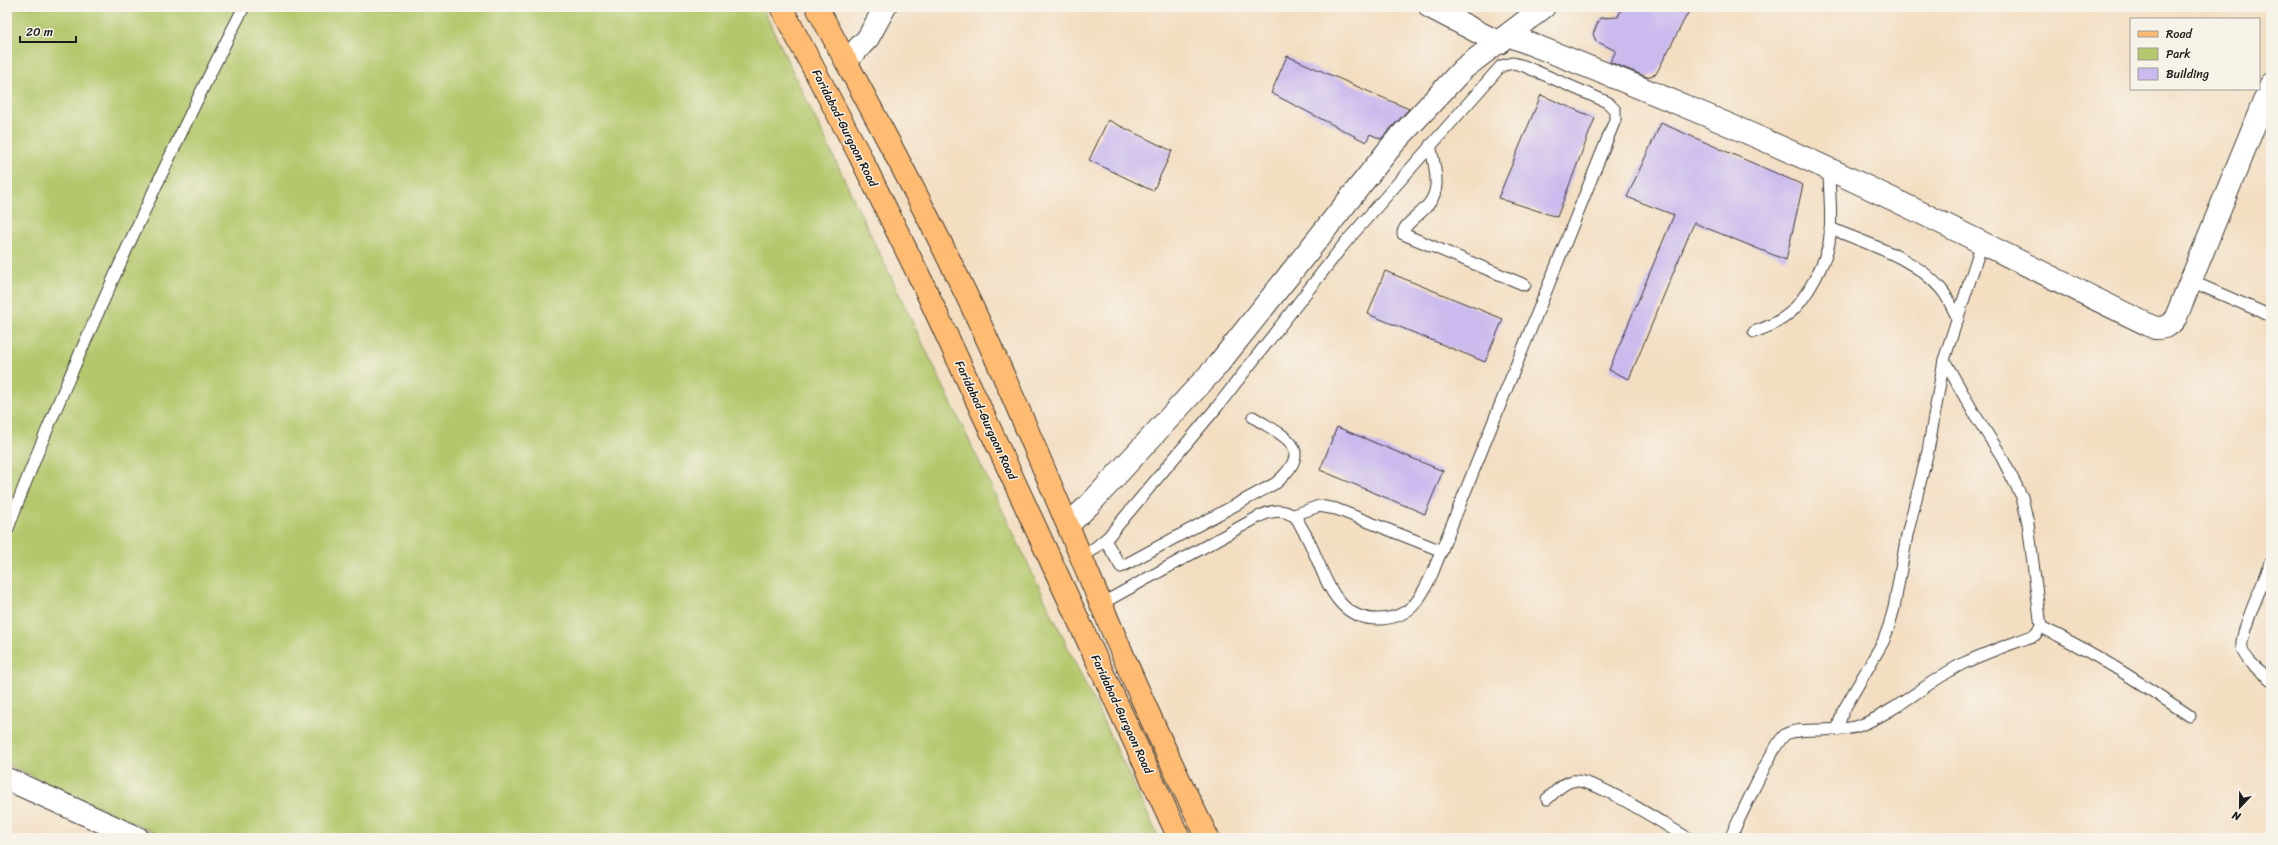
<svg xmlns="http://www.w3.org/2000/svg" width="2278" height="845" font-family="Sriracha,sans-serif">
<rect width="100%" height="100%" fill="#f7f3e8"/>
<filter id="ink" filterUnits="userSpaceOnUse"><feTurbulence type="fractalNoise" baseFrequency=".025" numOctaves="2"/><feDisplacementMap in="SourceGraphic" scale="8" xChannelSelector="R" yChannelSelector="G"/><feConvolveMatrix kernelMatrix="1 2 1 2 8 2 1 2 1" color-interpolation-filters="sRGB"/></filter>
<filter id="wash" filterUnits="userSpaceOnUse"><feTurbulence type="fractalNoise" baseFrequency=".012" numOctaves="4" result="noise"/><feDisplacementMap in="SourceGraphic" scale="16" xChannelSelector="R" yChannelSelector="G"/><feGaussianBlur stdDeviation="0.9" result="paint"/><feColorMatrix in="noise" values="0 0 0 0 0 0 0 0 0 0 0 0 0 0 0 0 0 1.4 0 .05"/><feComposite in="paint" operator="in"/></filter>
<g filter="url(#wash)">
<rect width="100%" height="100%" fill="#f3dec2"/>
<path fill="#b3c86c" stroke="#687244" d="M7,7H762L1159,838H166L7,764Z"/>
<g id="blocks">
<g fill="#cabaee">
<path d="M1622,7H1691L1656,74L1647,77L1610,62L1616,51L1596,41L1593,34L1600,18L1618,17Z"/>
<path d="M1287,56L1409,109L1381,139L1370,134L1366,142L1271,93Z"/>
<path d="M1541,95L1595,118L1557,217L1498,198Z"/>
<path d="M1108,120L1172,151L1153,191L1089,160Z"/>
<path d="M1661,123L1803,185L1786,260L1694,223L1629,379L1609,370L1674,215L1627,197Z"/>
<path d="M1385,271L1503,319L1485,362L1368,314Z"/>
<path d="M1337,427L1443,471L1425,514L1320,470Z"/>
</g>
</g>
</g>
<g filter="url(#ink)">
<use href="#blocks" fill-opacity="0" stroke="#3c3935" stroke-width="1"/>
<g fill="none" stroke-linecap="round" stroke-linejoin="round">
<defs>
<g id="service">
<path d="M1430,145C1433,158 1437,172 1436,185C1435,211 1403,220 1403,234L1525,285"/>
<path d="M1830,228C1867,244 1914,257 1941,289C1948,297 1953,309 1958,319"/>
<path d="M2191,281L2271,316"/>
<path d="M1754,332C1768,327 1780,322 1791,312C1807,297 1825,264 1829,243C1833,220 1829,193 1829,169"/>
<path d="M1294,515L1319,506L1336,509L1442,551"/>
<path d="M7,531C43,434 86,339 129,244C166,164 203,85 244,7"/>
<path d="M1105,540L1121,567L1276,483C1317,447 1284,437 1253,417"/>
<path d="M1083,558L1108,537L1217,407L1345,243L1501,66L1513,63L1524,66L1607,102L1615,110V120L1432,574C1420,599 1412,617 1381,619C1329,622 1324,564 1303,530C1300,525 1297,517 1292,515C1282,509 1270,511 1260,516L1101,604"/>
<path d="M2271,563C2265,579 2239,634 2242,648C2245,661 2262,672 2271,680"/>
<path d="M2041,627C2094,652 2142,684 2190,716"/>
<path d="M1837,730L1843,711L1883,642L1889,626L1894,608L1907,535L1928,451L1944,360L1982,243"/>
<path d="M1547,799C1554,793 1563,783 1572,781C1594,777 1666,826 1688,838"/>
<path d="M1730,838C1739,821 1774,741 1786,734C1801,726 1840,734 1861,725C1899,710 1928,681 1964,663C1987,652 2011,644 2035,635L2041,627L2028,523L2022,497L1999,452L1975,415L1944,360"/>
</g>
<g id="minor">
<path d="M1430,7L1499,43"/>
<path d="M1508,35C1628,82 1747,130 1863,185C1961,231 2057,281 2155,328C2166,328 2170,326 2176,317L2271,84"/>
<path d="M846,61L868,38L885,7"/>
<path d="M1069,524L1090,504L1216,367L1394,143L1463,69L1544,7"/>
<path d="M7,779L138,838"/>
</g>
<g id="primary">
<path d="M781,7L859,154L922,282L1179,838"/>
<path d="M817,7C879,124 943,240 997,361C1068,519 1129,683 1208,838"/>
</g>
</defs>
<use href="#service" stroke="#3c3935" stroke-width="13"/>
<use href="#minor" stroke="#3c3935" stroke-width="24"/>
<use href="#primary" stroke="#3c3935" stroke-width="24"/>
<use href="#service" stroke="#fff" stroke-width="11"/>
<use href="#minor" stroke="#fff" stroke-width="22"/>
<use href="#primary" stroke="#ffbb71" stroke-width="22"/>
</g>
</g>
<g text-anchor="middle" stroke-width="3" stroke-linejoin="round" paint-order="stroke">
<g font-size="12" fill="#1c1c1c" stroke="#f7f3e8">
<text transform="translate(845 128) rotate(63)" y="4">Faridabad-Gurgaon Road</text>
<text transform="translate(986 420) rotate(65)" y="4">Faridabad-Gurgaon Road</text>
<text transform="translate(1122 714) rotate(65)" y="4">Faridabad-Gurgaon Road</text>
</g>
</g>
<rect width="2278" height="845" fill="none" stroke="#f7f3e8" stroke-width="24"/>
<rect x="2130" y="18" width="130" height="72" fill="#f7f3e8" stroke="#9f9d96"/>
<rect x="2138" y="31" width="20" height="6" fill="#ffbb71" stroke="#9f9d96"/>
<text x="2166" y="38" font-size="12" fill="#1c1c1c">Road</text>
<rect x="2138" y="48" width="20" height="12" fill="#b3c86c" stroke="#9f9d96"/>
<text x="2166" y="58" font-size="12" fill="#1c1c1c">Park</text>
<rect x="2138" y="68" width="20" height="12" fill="#cabaee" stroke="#9f9d96"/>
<text x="2166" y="78" font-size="12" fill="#1c1c1c">Building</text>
<g transform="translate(2240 807) rotate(202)" stroke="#f7f3e8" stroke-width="3" paint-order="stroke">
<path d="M0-3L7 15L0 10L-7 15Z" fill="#1c1c1c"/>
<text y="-6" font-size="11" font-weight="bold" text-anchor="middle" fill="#1c1c1c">N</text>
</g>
<path d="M20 36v6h56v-6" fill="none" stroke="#1c1c1c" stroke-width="2"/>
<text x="26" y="36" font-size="12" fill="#1c1c1c" stroke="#f7f3e8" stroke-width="3" paint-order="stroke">20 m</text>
</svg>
